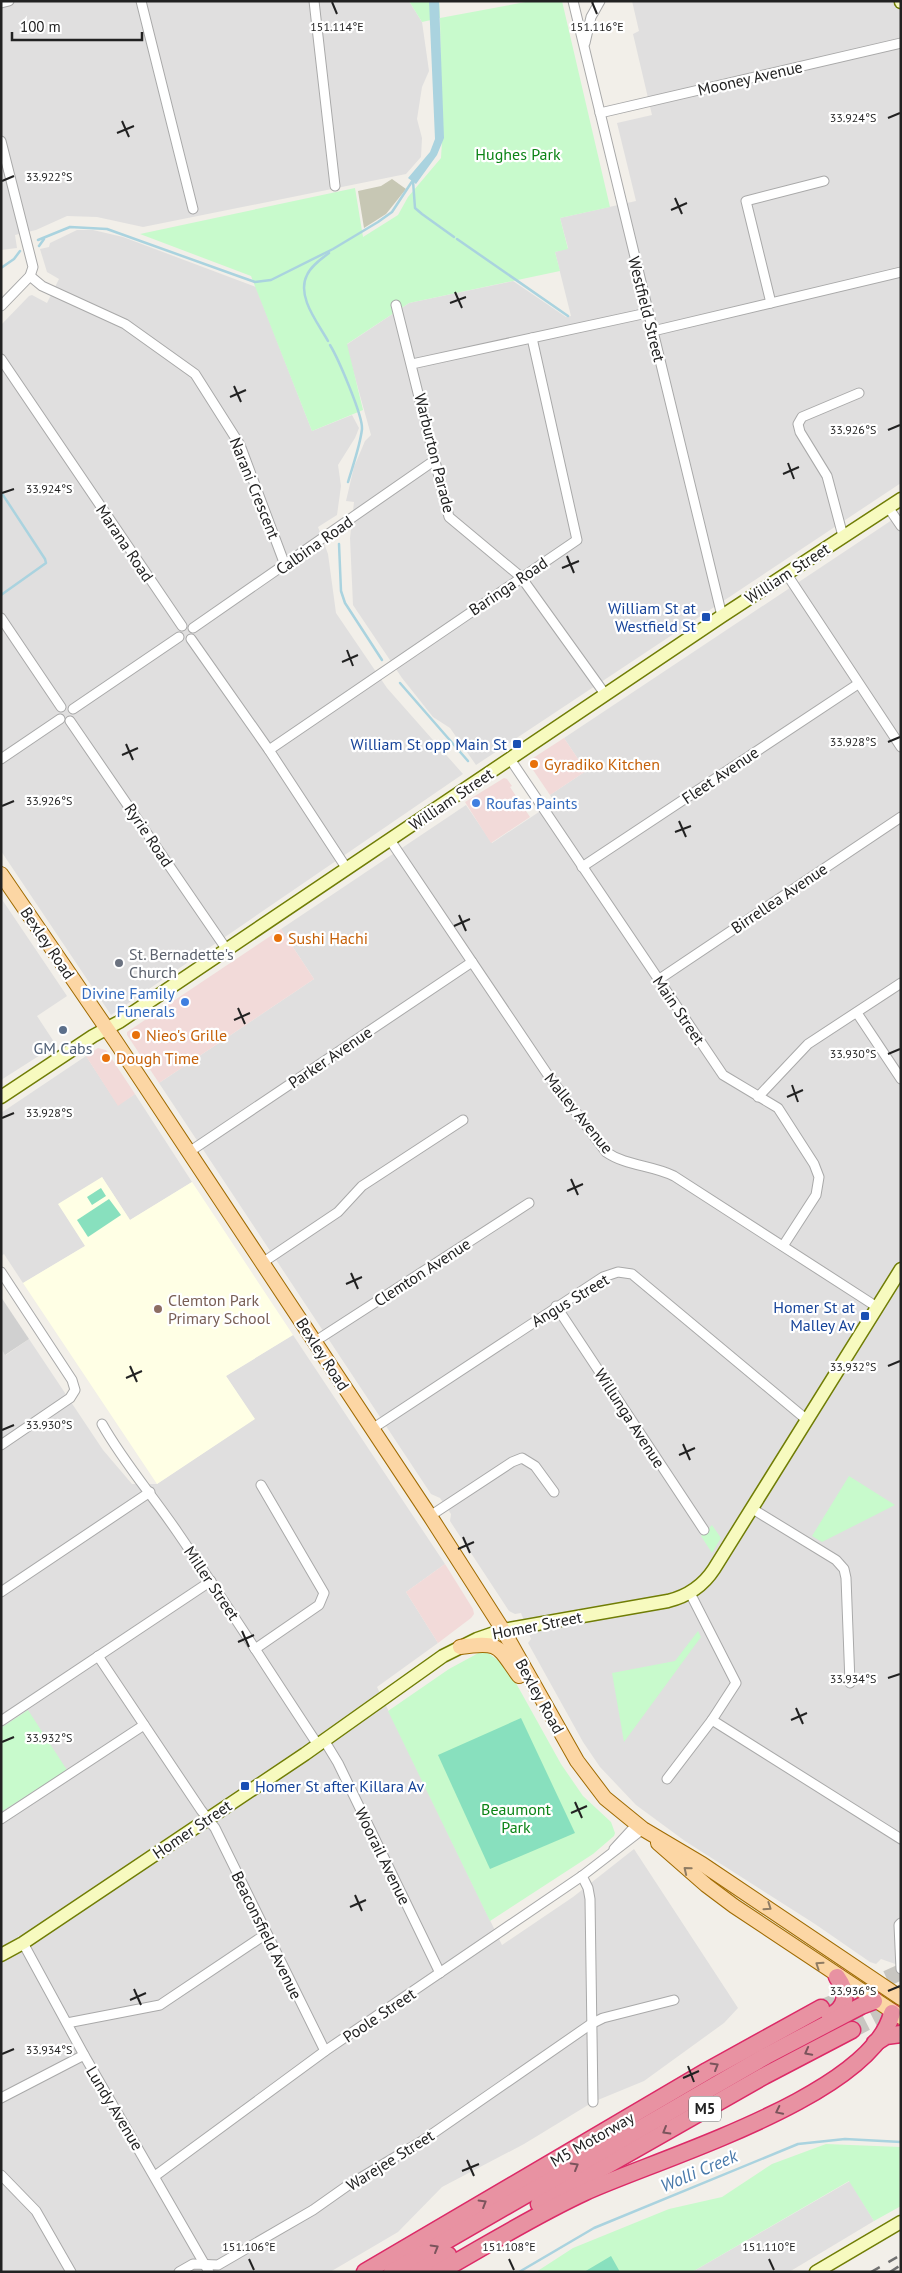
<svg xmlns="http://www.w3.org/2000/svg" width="902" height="2273" font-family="'PT Sans',sans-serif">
<rect width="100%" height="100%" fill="#f2efe9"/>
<g fill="#e0dfdf">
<path d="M1,1H409L422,22L429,71L422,87L417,119L422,138L421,157L406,174L143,227L97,217L67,216L36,230L15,235L17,248L1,250Z"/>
<path d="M632,1H901V483L476,765L450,728L433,717L402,678L353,605L350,538L354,502L346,501L354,467L365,441L371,435L346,345L409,303L513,281L566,317L571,316L555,252L568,248L560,218L636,201L617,123L652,115L633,34L639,31Z"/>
<path d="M77,230H93L123,237L256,287L312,431L352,415L359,428L355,438L338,465L341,486L337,515L318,527L328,554L336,613L387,688L463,774L111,1015L1,851V325L29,296L32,295L47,303L59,279L47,272L40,249L49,247L50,243Z"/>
<path d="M901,514V1966L881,1959L876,1964L870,1962L815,1924L685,1841L636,1805L600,1767L583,1742L528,1643L531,1639L521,1613L515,1614L509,1611L450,1521L451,1514L440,1498L431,1494L159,1083L314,979L281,929L466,805L492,843L554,802L550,795L586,771L564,738Z"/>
<path d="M1,898L67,996L37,1016L56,1045L1,1080Z"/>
<path d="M86,1056L118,1105L135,1094L192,1182L130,1220L102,1177L85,1246L23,1283L4,1254L1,1256V1113Z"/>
<path d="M293,1335L445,1564L406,1592L438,1643L377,1687L502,1945L573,1897L634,1849L738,2008L724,2023L644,2081L593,2102L524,2144L442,2187L398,2232L330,2272H1V1348L6,1355L29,1339L103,1450L132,1484H157L254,1419L226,1376Z"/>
<path d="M850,2181L874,2221L789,2272H692Z"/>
</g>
<g fill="#f2dad9">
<path d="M564,738L586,771L550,795L529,764L530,760Z"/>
<path d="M504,778L507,779L512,786L510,787L530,817L491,843L465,802Z"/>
<path d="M281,929L314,979L159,1083L127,1035V1032Z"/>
<path d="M98,1048L106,1050L135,1094L118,1106L86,1056Z"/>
<path d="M445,1564L473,1609L474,1614L471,1618L438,1643L406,1592Z"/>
</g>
<path fill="#ffffe5" d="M102,1177L130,1220L192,1182L293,1335L226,1376L255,1419L157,1484L23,1283L85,1246L58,1204Z"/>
<path fill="#d0d0d0" d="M1,1297L29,1339L5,1355L1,1348Z"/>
<path fill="#c7c7b4" d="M392,179L406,189L386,214L364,228L358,191L381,186Z"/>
<g fill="#c8facc">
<path d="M409,1H439L440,18L531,1H562L610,207L560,218L568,249L555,252L560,271L409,303L347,344L363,410L312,431L251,276L140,234L355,188L363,237L398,215L408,197L441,158L442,141L440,18L422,22Z"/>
<path d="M849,1476L895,1505L822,1542L812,1536Z"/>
<path d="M712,1525L721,1538L712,1553L701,1536Z"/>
<path d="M698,1631L701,1637L624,1742L612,1673L675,1661Z"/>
<path d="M484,1650L507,1667L561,1764L583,1796L611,1822L615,1833L614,1836L593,1854L490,1921L388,1711L449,1669Z"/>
<path d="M28,1710L67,1770L1,1812V1728Z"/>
<path d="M826,2144L901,2147V2206L874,2221L849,2181L692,2272H536L573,2248L669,2209L722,2197L772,2164Z"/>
</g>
<g fill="#88e0be">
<path d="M101,1188L106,1196L92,1205L87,1197Z"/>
<path d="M109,1199L121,1215L88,1237L77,1220Z"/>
<path d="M521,1718L575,1833L490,1869L438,1755Z"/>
<path d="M611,2256L620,2272H584Z"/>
</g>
<path fill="#aad3df" d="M429,1H439L444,138L437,155L416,184L408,178L430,152L435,139Z"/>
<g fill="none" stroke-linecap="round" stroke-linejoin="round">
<g stroke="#aad3df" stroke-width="2.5">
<path d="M413,181L415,208L422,214L454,237"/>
<path d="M457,239L568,316"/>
<path d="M38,240L70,227L107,229L238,276L255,282L271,280L333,249L378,222L392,212L413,180"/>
<path d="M39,246L44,239"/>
<path d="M1,268L14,259L20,251"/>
<path d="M328,341C318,323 296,296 307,275C311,266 321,259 329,253"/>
<path d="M330,345C338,358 363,416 362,429C360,446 353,465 348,482"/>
<path d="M1,492L45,559L46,563L1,595"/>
<path d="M339,544L341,591L345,603L382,660"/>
<path d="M400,683L468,761"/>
<path d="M519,2272L594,2228L798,2144L845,2139L901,2142"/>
</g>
<g stroke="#c8c6c1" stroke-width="16" stroke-dasharray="16 8" stroke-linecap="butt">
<path d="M821,2008L901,1972"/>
<path d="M852,2030L901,2005"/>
</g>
<defs>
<g id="street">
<path d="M141,1L193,209"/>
<path d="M314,1L335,186"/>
<path d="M573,1L722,616"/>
<path d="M1,3L9,1"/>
<path d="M585,43L591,17L600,1"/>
<path d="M600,113L901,43"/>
<path d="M1,141L33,267L30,276L1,306"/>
<path d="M30,276L42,286L125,324L195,374L240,445L285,565"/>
<path d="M771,303L746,201L824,181"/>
<path d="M396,305L449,517L521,577L605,694"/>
<path d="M653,331L901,272"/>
<path d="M1,359L182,626"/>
<path d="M412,364L647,313"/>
<path d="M888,507L901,526"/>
<path d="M843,536L827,476L800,432L798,424L802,417L859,393"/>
<path d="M786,573L901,747"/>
<path d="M1,618L61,707"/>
<path d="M193,628L435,460"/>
<path d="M191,639L269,750L347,869"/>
<path d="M73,709L179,637"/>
<path d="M70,721L227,950"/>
<path d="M269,750L577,540L532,338"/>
<path d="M1,759L60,719"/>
<path d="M510,759L723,1075L778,1108L814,1164L819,1177L816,1195L783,1246"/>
<path d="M390,840L548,1075L606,1152C626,1166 652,1165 674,1176L877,1307"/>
<path d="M582,867L858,684"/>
<path d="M658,980L901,817"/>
<path d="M857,1013L901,1079"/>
<path d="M758,1097L808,1044L901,983"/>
<path d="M189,1152L472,962"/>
<path d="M262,1263L338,1212L362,1186L463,1120"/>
<path d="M1,1272L72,1380L75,1390L70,1398L1,1445"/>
<path d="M556,1306L704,1530"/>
<path d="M314,1342L529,1203"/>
<path d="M102,1424C124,1463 153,1496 178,1533C226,1603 271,1674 318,1745"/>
<path d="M372,1429L603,1277L618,1272L632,1274L807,1420"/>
<path d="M751,1508L836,1560L844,1569L846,1578L850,1683"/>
<path d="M430,1516L512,1462L522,1458L535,1466L554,1492"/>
<path d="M1,1592L150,1492"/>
<path d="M255,1649L319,1605L324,1593L261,1485"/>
<path d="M98,1656L201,1810L215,1828L325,2051"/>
<path d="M712,1720L901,1839"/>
<path d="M1,1721L211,1581"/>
<path d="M324,1740L338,1763L440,1973"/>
<path d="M667,1779L712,1720L736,1683L690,1593"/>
<path d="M1,1819L144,1725"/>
<path d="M614,1849L637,1824"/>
<path d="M582,1876L588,1888L590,1899L593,2102"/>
<path d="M901,1923L899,1925L901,1969"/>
<path d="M23,1943L84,2055L209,2272"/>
<path d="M67,2023L160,2005L266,1934"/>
<path d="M1,2098L84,2055"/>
<path d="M1,2175L36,2211L71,2272"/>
<path d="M155,2176L325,2051L582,1876L643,1829"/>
<path d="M179,2272L193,2264L218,2265L313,2210L347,2186L422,2141L591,2024L603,2018L674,2000"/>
</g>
<g id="secondary">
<path d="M901,1V2"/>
<path d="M1,1097L93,1036L119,1022L722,616L901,499"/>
<path d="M1,1955L23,1943L305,1754L443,1656L477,1639L503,1630L668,1601C688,1596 703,1586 714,1569L901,1269"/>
<path d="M816,2272L901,2222"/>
</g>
<g id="primary">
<path d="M1,874L116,1042L430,1516L503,1630L577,1761L605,1798L643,1829L702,1864L901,1998"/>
<path d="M460,1647C501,1641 497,1646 519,1676"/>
<path d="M658,1843L706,1885L734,1906L901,2017"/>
</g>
<g id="highway">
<path d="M830,2016C848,2007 848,1992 837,1977"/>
<path d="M875,2043L886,2036L901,2034"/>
<path d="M539,2204L764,2076L852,2030"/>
<path d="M365,2272L707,2071L821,2008"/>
<path d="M392,2272L766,2056L861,2006L874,2001"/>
<path d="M418,2272L448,2255"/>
<path d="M439,2272C487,2245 535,2215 585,2192C657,2159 872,2096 892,2013"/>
</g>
</defs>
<use href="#street" stroke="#a9a9a9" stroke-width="11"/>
<use href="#secondary" stroke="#707d05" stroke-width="15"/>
<use href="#primary" stroke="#a06b00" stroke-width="16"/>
<use href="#highway" stroke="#dc2a67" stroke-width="19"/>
<use href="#street" stroke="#fff" stroke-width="9"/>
<use href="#secondary" stroke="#f7fabf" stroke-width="12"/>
<use href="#primary" stroke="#fcd6a4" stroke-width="14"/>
<use href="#highway" stroke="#e892a2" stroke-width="16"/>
<g stroke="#707070" stroke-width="2.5" stroke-dasharray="10 10" stroke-linecap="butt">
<path d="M871,2272L901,2255"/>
<path d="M890,2272L901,2265"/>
</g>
</g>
<defs><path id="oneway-chevron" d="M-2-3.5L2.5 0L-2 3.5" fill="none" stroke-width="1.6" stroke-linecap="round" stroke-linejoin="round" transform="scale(1.25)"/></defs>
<g stroke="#8f7c63">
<use href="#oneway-chevron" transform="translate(687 1870) rotate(-141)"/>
<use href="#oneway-chevron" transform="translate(768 1907) rotate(34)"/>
<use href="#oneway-chevron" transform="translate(819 1965) rotate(-146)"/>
</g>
<g stroke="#7b545c">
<use href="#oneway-chevron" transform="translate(808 2052) rotate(152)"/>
<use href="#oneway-chevron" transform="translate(715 2066) rotate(-30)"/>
<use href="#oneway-chevron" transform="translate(779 2111) rotate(154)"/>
<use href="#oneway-chevron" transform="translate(666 2131) rotate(150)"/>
<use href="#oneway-chevron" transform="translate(575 2166) rotate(-30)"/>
<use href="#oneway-chevron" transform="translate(483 2203) rotate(-31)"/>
<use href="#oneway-chevron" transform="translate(435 2248) rotate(-30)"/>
</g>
<path fill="none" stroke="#222" stroke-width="2" d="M332,2L337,14M592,2L597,14M888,118L900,113M122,121L129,137M117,133L134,126M2,181L14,176M675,198L682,214M671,210L687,203M455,292L462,308M450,303L466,297M234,386L241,402M230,397L246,390M888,430L900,425M788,463L794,479M783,474L799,467M2,493L14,489M567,556L574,573M562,568L579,561M347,650L353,666M342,662L358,655M888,742L900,737M126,744L133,760M122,755L138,748M2,806L14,801M679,821L686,837M675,832L691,826M459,915L466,931M454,926L470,919M238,1008L245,1024M234,1020L250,1013M888,1054L900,1049M792,1085L798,1102M787,1097L803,1090M2,1118L14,1113M571,1179L578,1195M567,1191L583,1184M351,1273L358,1289M346,1284L362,1277M130,1366L137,1382M888,1366L900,1361M126,1378L142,1371M2,1430L14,1425M683,1444L690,1460M679,1455L695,1448M463,1537L470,1553M458,1549L474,1542M242,1631L249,1647M238,1642L254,1635M888,1678L900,1674M796,1708L803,1724M791,1720L807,1713M2,1742L14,1737M575,1802L582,1818M571,1813L587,1806M355,1895L362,1911M350,1907L366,1900M134,1989L141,2005M888,1991L900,1986M130,2000L146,1993M2,2054L14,2049M688,2066L694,2082M683,2078L699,2071M467,2160L474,2176M462,2171L479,2164M249,2259L254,2270M509,2259L514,2270M769,2259L774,2270"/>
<g fill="#1a4fb4" stroke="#fff" stroke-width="2">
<rect x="701" y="612" width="10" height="10" rx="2.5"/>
<rect x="512" y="739" width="10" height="10" rx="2.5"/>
<rect x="860" y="1311" width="10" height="10" rx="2.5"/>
<rect x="240" y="1781" width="10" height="10" rx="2.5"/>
</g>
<g fill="#e8710a" stroke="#fff" stroke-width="2">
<circle cx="534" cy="764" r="5"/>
<circle cx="278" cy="938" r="5"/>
<circle cx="136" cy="1035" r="5"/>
<circle cx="106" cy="1058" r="5"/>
</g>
<g fill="#3f7fe0" stroke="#fff" stroke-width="2">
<circle cx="476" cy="803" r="5"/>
<circle cx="185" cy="1002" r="5"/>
</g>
<circle fill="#6b7280" stroke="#fff" stroke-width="2" cx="119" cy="963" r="5"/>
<circle fill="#5c6f8a" stroke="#fff" stroke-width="2" cx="63" cy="1030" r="5"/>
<circle fill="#8d6e63" stroke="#fff" stroke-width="2" cx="158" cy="1309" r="5"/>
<g text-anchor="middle" stroke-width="4.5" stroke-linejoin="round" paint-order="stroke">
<rect fill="#fff" stroke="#646464" stroke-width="1" x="689" y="2096.5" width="32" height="25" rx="4"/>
<g font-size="15" font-weight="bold" fill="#222">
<text x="705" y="2114">M5</text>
</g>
<g font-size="16" fill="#222" stroke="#fff">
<text transform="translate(750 78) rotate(-13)" y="6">Mooney Avenue</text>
<text transform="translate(647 309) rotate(76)" y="6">Westfield Street</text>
<text transform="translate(435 453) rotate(76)" y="6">Warburton Parade</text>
<text transform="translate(255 488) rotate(68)" y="6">Narani Crescent</text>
<text transform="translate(125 543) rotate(56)" y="6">Marana Road</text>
<text transform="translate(314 545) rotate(-35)" y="6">Calbina Road</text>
<text transform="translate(787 573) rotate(-33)" y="6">William Street</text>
<text transform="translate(508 586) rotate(-34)" y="6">Baringa Road</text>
<text transform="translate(720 775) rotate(-34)" y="6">Fleet Avenue</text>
<text transform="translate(451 799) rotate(-34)" y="6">William Street</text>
<text transform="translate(149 835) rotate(56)" y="6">Ryrie Road</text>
<text transform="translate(779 898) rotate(-34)" y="6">Birrellea Avenue</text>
<text transform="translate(48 943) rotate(56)" y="6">Bexley Road</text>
<text transform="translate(679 1010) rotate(56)" y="6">Main Street</text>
<text transform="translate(330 1057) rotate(-34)" y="6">Parker Avenue</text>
<text transform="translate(579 1113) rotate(51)" y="6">Malley Avenue</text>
<text transform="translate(422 1272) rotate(-33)" y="6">Clemton Avenue</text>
<text transform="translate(570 1300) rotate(-31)" y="6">Angus Street</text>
<text transform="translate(323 1354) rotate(57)" y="6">Bexley Road</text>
<text transform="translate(630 1418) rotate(57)" y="6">Willunga Avenue</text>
<text transform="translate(212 1583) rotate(56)" y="6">Miller Street</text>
<text transform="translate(537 1625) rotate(-11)" y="6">Homer Street</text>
<text transform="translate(540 1696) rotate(61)" y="6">Bexley Road</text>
<text transform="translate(192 1829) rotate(-34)" y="6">Homer Street</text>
<text transform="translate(383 1856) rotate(64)" y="6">Woorail Avenue</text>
<text transform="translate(267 1935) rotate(64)" y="6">Beaconsfield Avenue</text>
<text transform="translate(379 2015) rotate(-34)" y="6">Poole Street</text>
<text transform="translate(115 2108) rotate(59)" y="6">Lundy Avenue</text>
<text transform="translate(592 2139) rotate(-30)" y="6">M5 Motorway</text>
<text transform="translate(390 2160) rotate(-32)" y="6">Warejee Street</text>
</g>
<g font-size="16" fill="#0c8416" stroke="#fff">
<text x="518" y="160">Hughes Park</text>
<text x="516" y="1815">Beaumont<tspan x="516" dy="18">Park</tspan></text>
</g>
<g font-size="16" fill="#164399" stroke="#fff" text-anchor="end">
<text x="696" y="614">William St at<tspan x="696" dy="18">Westfield St</tspan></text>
<text x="507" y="750">William St opp Main St</text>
<text x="855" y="1313">Homer St at<tspan x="855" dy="18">Malley Av</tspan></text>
<text x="255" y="1792" text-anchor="start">Homer St after Killara Av</text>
</g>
<g font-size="16" fill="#c56008" stroke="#fff" text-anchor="start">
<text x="544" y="770">Gyradiko Kitchen</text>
<text x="288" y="944">Sushi Hachi</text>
<text x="146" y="1041">Nieo's Grille</text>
<text x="116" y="1064">Dough Time</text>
</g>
<g font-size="16" fill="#366cbe" stroke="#fff" text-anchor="start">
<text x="486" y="809">Roufas Paints</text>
<text x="175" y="999" text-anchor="end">Divine Family<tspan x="175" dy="18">Funerals</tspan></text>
</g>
<g font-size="16" fill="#5b616d" stroke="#fff" text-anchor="start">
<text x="129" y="960">St. Bernadette's<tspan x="129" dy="18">Church</tspan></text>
</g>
<g font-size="16" fill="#4e5e75" stroke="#fff">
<text x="63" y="1054">GM Cabs</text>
</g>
<g font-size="16" fill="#785e54" stroke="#fff" text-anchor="start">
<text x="168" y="1306">Clemton Park<tspan x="168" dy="18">Primary School</tspan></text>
</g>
<g font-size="18" font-style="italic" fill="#4a7aab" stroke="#fff">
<text transform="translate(699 2171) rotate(-23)" y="6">Wolli Creek</text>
</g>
</g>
<g font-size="12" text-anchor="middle" fill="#222" stroke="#fff" stroke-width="4.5" stroke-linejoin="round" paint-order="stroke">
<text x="337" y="31">151.114°E</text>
<text x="597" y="31">151.116°E</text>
<text x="853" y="122">33.924°S</text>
<text x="49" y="181">33.922°S</text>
<text x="853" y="434">33.926°S</text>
<text x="49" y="493">33.924°S</text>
<text x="853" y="746">33.928°S</text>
<text x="49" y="805">33.926°S</text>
<text x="853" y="1058">33.930°S</text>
<text x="49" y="1117">33.928°S</text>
<text x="853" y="1371">33.932°S</text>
<text x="49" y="1429">33.930°S</text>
<text x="853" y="1683">33.934°S</text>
<text x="49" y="1742">33.932°S</text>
<text x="853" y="1995">33.936°S</text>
<text x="49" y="2054">33.934°S</text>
<text x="249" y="2251">151.106°E</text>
<text x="509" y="2251">151.108°E</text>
<text x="769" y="2251">151.110°E</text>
</g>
<rect width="902" height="2273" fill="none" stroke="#222222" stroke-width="5"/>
<path d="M12 32v8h130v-8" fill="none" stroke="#222222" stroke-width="2.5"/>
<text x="20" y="32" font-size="15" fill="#222222" stroke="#ffffff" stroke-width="4" paint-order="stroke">100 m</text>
</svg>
